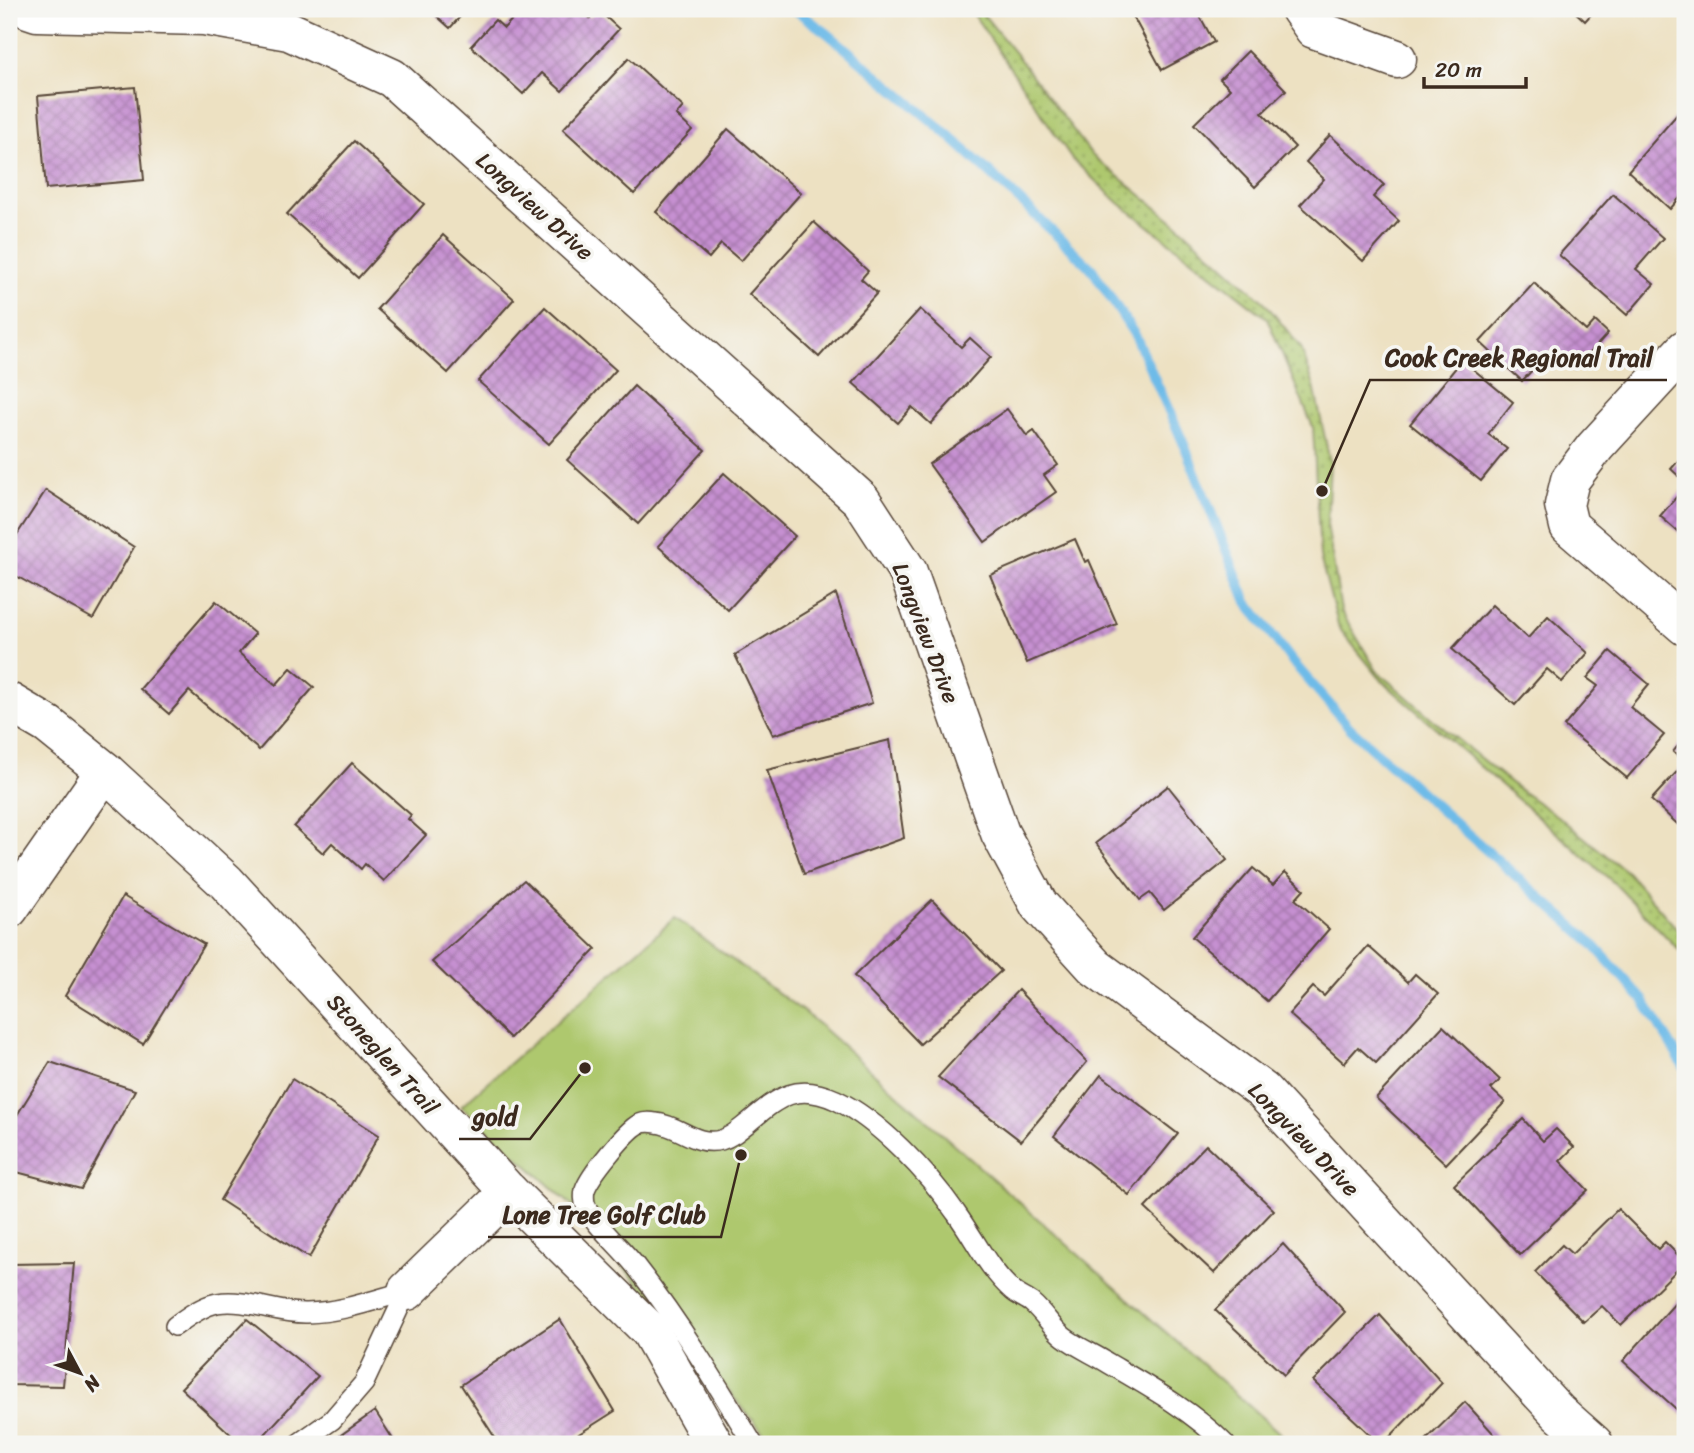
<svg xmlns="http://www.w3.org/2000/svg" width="1694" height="1453" font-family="Sriracha,sans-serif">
<defs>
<pattern id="park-dots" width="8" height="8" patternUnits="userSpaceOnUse" patternTransform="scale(1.75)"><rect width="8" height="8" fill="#aec86e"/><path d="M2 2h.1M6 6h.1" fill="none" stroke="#8fa35a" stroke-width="1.8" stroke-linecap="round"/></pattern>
<pattern id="building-cross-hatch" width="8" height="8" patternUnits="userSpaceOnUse" patternTransform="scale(1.75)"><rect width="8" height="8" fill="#c690d1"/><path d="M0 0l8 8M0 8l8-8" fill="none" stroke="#a276a9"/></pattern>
</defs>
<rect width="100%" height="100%" fill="#f6f6f2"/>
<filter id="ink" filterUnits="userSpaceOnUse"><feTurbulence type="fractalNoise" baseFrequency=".0143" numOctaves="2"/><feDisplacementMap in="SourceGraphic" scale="14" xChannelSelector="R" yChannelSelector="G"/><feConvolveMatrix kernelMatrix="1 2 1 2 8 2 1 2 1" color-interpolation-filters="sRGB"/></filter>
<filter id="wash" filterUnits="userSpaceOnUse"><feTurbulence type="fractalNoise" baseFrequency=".00686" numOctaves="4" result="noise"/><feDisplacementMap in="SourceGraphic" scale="28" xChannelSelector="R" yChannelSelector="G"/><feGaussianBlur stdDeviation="1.57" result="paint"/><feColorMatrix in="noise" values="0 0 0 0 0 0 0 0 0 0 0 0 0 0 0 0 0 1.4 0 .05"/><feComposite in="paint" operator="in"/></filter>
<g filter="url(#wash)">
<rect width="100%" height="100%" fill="#ede1c2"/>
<path fill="#aec86e" stroke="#747946" stroke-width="2" d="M675,918L808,1015L1292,1444H773L571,1205L461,1106Z"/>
<path fill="url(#park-dots)" stroke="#747946" stroke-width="2" d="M970,9H979L1015,53L1093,156L1178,225L1265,303L1301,348L1314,386L1330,462L1327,524L1341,611L1377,671L1436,722L1517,788L1560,818L1628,873L1685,938V956L1614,883L1382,681L1339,628L1320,557L1313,427L1267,318L1119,203L1073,160Z"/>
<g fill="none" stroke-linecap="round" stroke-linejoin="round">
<path stroke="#6ebbe8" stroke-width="10" d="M794,9L827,33L946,133L1013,194L1092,269L1136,337L1183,442L1247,602L1292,661L1350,728L1435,805L1591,942L1644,1001L1685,1068"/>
</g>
<g id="blocks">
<g fill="url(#building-cross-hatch)">
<path d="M429,9H467L450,28Z"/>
<path d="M522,9H580L590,18L597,9L619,29L562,91L542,73L523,94L471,46L495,20L504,28Z"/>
<path d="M1129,9H1196L1214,42L1162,70Z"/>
<path d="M1572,9H1596L1585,21Z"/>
<path d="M1248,51L1286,90L1262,113L1295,147L1255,187L1194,124L1230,89L1220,79Z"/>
<path d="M629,58L683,107L676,115L692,130L634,194L563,129Z"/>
<path d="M135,87L144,180L46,189L38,96Z"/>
<path d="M1680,111L1685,116V192L1670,209L1628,171Z"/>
<path d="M728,129L801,193L741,261L721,244L709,258L656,212Z"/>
<path d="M1330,135L1384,185L1373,197L1399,221L1363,261L1300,205L1324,179L1306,162Z"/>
<path d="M354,141L424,204L358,278L287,214Z"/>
<path d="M1613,194L1663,238L1636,269L1654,284L1627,315L1559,255Z"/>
<path d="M814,222L868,271L861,279L877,293L819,357L749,294Z"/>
<path d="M443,235L514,299L448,373L377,309Z"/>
<path d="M1534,283L1586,331L1595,321L1608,333L1575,369L1552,349L1522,381L1480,342Z"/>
<path d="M545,307L616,370L549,444L478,381Z"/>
<path d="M920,309L961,347L970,338L991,357L931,424L912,407L898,423L853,383Z"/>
<path d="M1462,360L1513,402L1488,434L1507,449L1481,481L1410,424Z"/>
<path d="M634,386L705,450L638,524L567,460Z"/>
<path d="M1007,409L1027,436L1034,431L1058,465L1044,475L1056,492L985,542L929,464Z"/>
<path d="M1685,453V482L1671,469Z"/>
<path d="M724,473L795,536L728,610L658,546Z"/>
<path d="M1685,487V538L1660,516Z"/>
<path d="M46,490L134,547L93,619L9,572V547Z"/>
<path d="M1075,539L1085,562L1089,560L1117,624L1027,663L990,575Z"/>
<path d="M836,594L872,703L773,735L735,655Z"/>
<path d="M216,601L255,634L239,653L276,685L291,668L314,687L259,750L189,691L169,714L140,689Z"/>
<path d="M1492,605L1528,638L1548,616L1588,653L1562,682L1547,669L1515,705L1452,649Z"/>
<path d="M1610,651L1649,684L1630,707L1664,735L1627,778L1564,726L1598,686L1587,678Z"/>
<path d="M1685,737V831L1651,800L1685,763L1673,752Z"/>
<path d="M890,740L904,838L804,874L767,770Z"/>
<path d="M352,763L411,815L408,819L426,835L384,881L365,864L361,869L332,843L323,853L294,827Z"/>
<path d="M1168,786L1227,860L1164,910L1150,893L1140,900L1096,843Z"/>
<path d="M1253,868L1273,885L1285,872L1304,889L1295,899L1329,929L1267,1001L1192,937Z"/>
<path d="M524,880L596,949L510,1038L432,962Z"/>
<path d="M123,896L204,944L143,1044L65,996Z"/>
<path d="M932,900L1001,971L920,1044L854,976Z"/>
<path d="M1368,946L1408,982L1415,974L1438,994L1376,1063L1358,1047L1344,1063L1289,1014L1313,987L1324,996Z"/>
<path d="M1018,990L1087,1062L1021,1141L938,1077Z"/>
<path d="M1443,1026L1500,1080L1491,1089L1505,1102L1446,1164L1376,1098Z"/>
<path d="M50,1062L135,1090L81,1189L9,1170V1128Z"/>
<path d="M1101,1075L1178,1134L1129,1195L1054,1136Z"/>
<path d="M292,1079L379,1135L309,1258L220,1200Z"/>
<path d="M1523,1119L1543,1141L1556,1129L1574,1147L1560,1161L1588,1190L1520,1255L1454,1185Z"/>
<path d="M1206,1145L1274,1210L1214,1273L1145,1208Z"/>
<path d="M1618,1209L1658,1249L1665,1242L1685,1262L1621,1325L1602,1306L1584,1322L1535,1272L1562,1245L1572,1254Z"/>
<path d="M1283,1244L1345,1312L1284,1375L1215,1310Z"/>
<path d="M74,1263L63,1386L9,1385V1264Z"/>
<path d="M1685,1292V1417L1623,1361Z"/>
<path d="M1380,1315L1442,1383L1383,1444H1380L1313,1381Z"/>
<path d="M247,1319L318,1376L256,1444H241L181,1388Z"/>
<path d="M560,1319L615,1411L563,1444H499L461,1385Z"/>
<path d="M1465,1402L1503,1444H1422Z"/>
<path d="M375,1411L396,1444H328Z"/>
</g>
</g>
</g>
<g filter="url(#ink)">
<use href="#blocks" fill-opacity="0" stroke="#564537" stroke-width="2"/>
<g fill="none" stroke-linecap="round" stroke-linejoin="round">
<defs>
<g id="service">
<path d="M175,1326C187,1317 202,1306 217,1303C247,1298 277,1314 307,1313C342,1312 374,1300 407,1291"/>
<path d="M298,1444L332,1420L364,1383L407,1291"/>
<path d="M753,1444C717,1384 680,1323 637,1268C625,1251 593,1224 586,1206C584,1202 584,1194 585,1190C590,1175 626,1131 639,1124C644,1122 651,1122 656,1123C679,1125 696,1147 721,1140C732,1137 740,1129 749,1122C779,1097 796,1082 836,1100C879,1120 929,1174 956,1213C975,1239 988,1269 1013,1291C1019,1296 1027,1299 1032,1303C1044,1313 1052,1328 1064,1337C1077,1347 1094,1354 1108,1363C1149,1387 1191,1410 1225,1444"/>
</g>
<g id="minor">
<path d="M28,9L37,12L204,16L289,31L392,78L861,500L908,572L1000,833L1039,905L1095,967L1263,1091L1558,1412L1594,1444"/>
<path d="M1300,9L1314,29L1397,59"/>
<path d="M1685,349L1595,447L1570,480L1564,505L1569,526L1685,626"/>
<path d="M9,702L48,725L105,771L226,882L506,1189L650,1331L714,1444"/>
<path d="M9,909L105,771"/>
<path d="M407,1291L509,1192"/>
</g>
</defs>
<use href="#service" stroke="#564537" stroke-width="22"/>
<use href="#minor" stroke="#564537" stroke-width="41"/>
<use href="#service" stroke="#fff" stroke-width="19"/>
<use href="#minor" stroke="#fff" stroke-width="38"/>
</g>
</g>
<g text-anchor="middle" stroke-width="7" stroke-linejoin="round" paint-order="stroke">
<g font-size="23" fill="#3b2a1e" stroke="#f6f6f2">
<text transform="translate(535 206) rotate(42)" y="8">Longview Drive</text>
<text transform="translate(926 633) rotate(69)" y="8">Longview Drive</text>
<text transform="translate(383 1054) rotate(48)" y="8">Stoneglen Trail</text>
<text transform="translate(1304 1139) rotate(46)" y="8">Longview Drive</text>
</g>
</g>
<path fill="none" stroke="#3b2a1e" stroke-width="2.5" d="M1322 491L1370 380H1667M585 1068L530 1139H459M741 1155L721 1237H488"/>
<g fill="#3b2a1e" stroke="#f6f6f2" stroke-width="2.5">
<circle cx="1322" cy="491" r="7"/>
<circle cx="585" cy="1068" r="7"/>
<circle cx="741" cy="1155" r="7"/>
</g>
<g font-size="24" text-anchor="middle" font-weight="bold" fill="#3b2a1e" stroke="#f6f6f2" stroke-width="7" stroke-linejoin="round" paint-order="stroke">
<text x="1519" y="366">Cook Creek Regional Trail</text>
<text x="495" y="1125">gold</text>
<text x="604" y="1223">Lone Tree Golf Club</text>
</g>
<rect width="1694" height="1453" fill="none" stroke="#f6f6f2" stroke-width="35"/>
<g transform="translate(80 1373) rotate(131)" stroke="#f6f6f2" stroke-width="5" paint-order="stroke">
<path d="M0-5L12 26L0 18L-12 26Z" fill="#3b2a1e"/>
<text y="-10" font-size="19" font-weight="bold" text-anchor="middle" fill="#3b2a1e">N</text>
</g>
<path d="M1424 77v10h102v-10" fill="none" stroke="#3b2a1e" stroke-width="3.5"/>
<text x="1435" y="77" font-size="21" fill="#3b2a1e" stroke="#f6f6f2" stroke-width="5" paint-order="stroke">20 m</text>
</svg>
